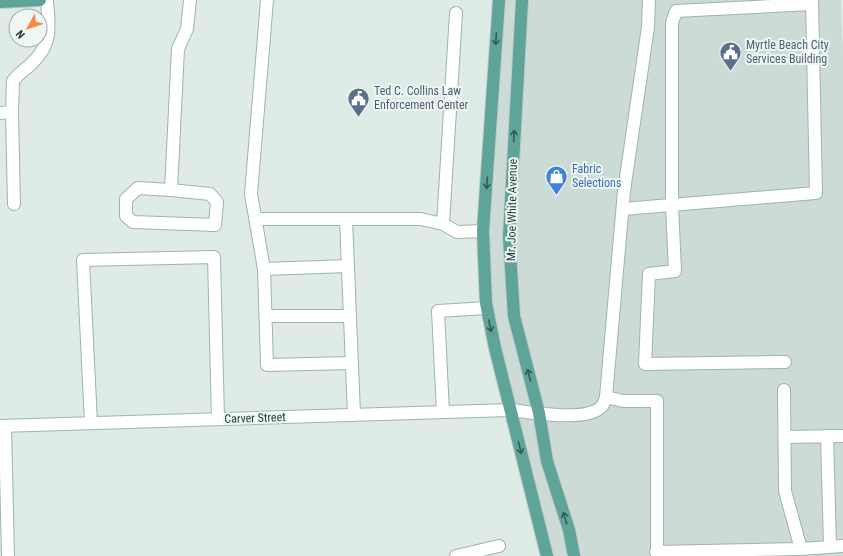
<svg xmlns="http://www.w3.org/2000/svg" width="843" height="556" font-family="'Roboto Condensed',sans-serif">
<rect width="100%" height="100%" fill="#deebe6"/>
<path fill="#ccdbd5" d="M499,0H841L843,53V556H547L486,303Z"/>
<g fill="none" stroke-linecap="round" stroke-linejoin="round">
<defs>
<g id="minor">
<path d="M267,0L251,194L264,269L267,365L352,363"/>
<path d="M12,112L14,204"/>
<path d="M0,113L12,112L13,81C18,74 25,70 31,64C53,44 49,27 47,0"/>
<path d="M171,190L138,188L126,199V216L133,222L215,225L217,202L210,194L171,190L178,49L187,29L190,0"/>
<path d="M623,209L816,193L812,0"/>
<path d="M256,219H421L443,224L457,232L483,231"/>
<path d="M346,219L354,415"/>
<path d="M443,224L456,13"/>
<path d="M264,269L348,266"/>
<path d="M266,316H350"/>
<path d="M785,362L645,364L649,274L675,271L672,205V23L676,11L812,4"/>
<path d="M606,397L623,401H657V556"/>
<path d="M443,412L438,311L487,308"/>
<path d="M91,423L83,260L214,257L218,419"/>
<path d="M0,426L511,410C531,412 588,423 602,406C604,404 605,400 606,397L624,191L648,27L649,0"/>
<path d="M5,426L8,556"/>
<path d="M827,436L830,546"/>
<path d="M785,437L843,436"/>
<path d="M801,549L843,546"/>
<path d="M656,552L801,549L785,491L784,390"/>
<path d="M456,556L499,546"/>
</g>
<g id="major">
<path d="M499,0L483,231L486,303L495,348L547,556"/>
<path d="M522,0L509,237L514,316L539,413L547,461L569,530L574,556"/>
<path d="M0,2L40,0"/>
</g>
</defs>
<use href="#minor" stroke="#a1b3ae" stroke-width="14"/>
<use href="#major" stroke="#c0c8c7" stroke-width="14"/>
<use href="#minor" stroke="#fff" stroke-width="12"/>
<use href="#major" stroke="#5fa499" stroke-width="12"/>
</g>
<defs><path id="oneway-shaft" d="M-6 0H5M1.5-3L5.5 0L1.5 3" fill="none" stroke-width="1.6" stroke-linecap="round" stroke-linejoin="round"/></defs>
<g stroke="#325b54">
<use href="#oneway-shaft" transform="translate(496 39) rotate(93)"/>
<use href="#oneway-shaft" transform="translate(514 136) rotate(-87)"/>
<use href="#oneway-shaft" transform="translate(487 183) rotate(94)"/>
<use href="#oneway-shaft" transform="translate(490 326) rotate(78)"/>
<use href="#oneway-shaft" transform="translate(529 375) rotate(-104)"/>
<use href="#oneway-shaft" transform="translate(520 448) rotate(76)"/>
<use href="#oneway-shaft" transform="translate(565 518) rotate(-107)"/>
</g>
<defs>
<symbol id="civic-pin" viewBox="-11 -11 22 30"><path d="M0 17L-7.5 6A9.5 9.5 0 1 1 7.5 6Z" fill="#5c6f8a" stroke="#eef7f4"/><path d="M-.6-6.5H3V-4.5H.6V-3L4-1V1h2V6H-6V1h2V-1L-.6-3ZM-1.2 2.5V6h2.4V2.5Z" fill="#fff"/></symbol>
<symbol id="shop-pin" viewBox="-11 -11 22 30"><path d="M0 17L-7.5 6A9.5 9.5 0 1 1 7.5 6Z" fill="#3f7fe0" stroke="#eef7f4"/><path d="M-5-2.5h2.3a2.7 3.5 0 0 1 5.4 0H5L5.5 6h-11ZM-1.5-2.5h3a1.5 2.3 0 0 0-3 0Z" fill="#fff"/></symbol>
</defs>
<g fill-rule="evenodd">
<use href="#civic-pin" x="718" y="40" width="25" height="34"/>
<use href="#civic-pin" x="346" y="86" width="25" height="34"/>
<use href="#shop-pin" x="544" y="164" width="25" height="34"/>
</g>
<g text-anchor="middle" stroke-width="4" stroke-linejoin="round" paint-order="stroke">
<g font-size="12" fill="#4e5e75" stroke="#eef7f4" text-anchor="start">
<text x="746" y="49">Myrtle Beach City<tspan x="746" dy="14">Services Building</tspan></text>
<text x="374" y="95">Ted C. Collins Law<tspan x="374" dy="14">Enforcement Center</tspan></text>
</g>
<g font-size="12" fill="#366cbe" stroke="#eef7f4" text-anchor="start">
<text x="572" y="173">Fabric<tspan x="572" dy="14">Selections</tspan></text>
</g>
<g font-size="12" fill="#1e3c36" stroke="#eef7f4">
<text transform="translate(512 210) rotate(-89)" y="4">Mr. Joe White Avenue</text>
<text transform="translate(255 418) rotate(-2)" y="4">Carver Street</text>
</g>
</g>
<g transform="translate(28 28) rotate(230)"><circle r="19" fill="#eef7f4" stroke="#9baca8"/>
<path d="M0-3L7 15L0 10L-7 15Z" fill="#fc874b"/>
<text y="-6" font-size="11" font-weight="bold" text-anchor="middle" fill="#1e3c36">N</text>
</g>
</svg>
